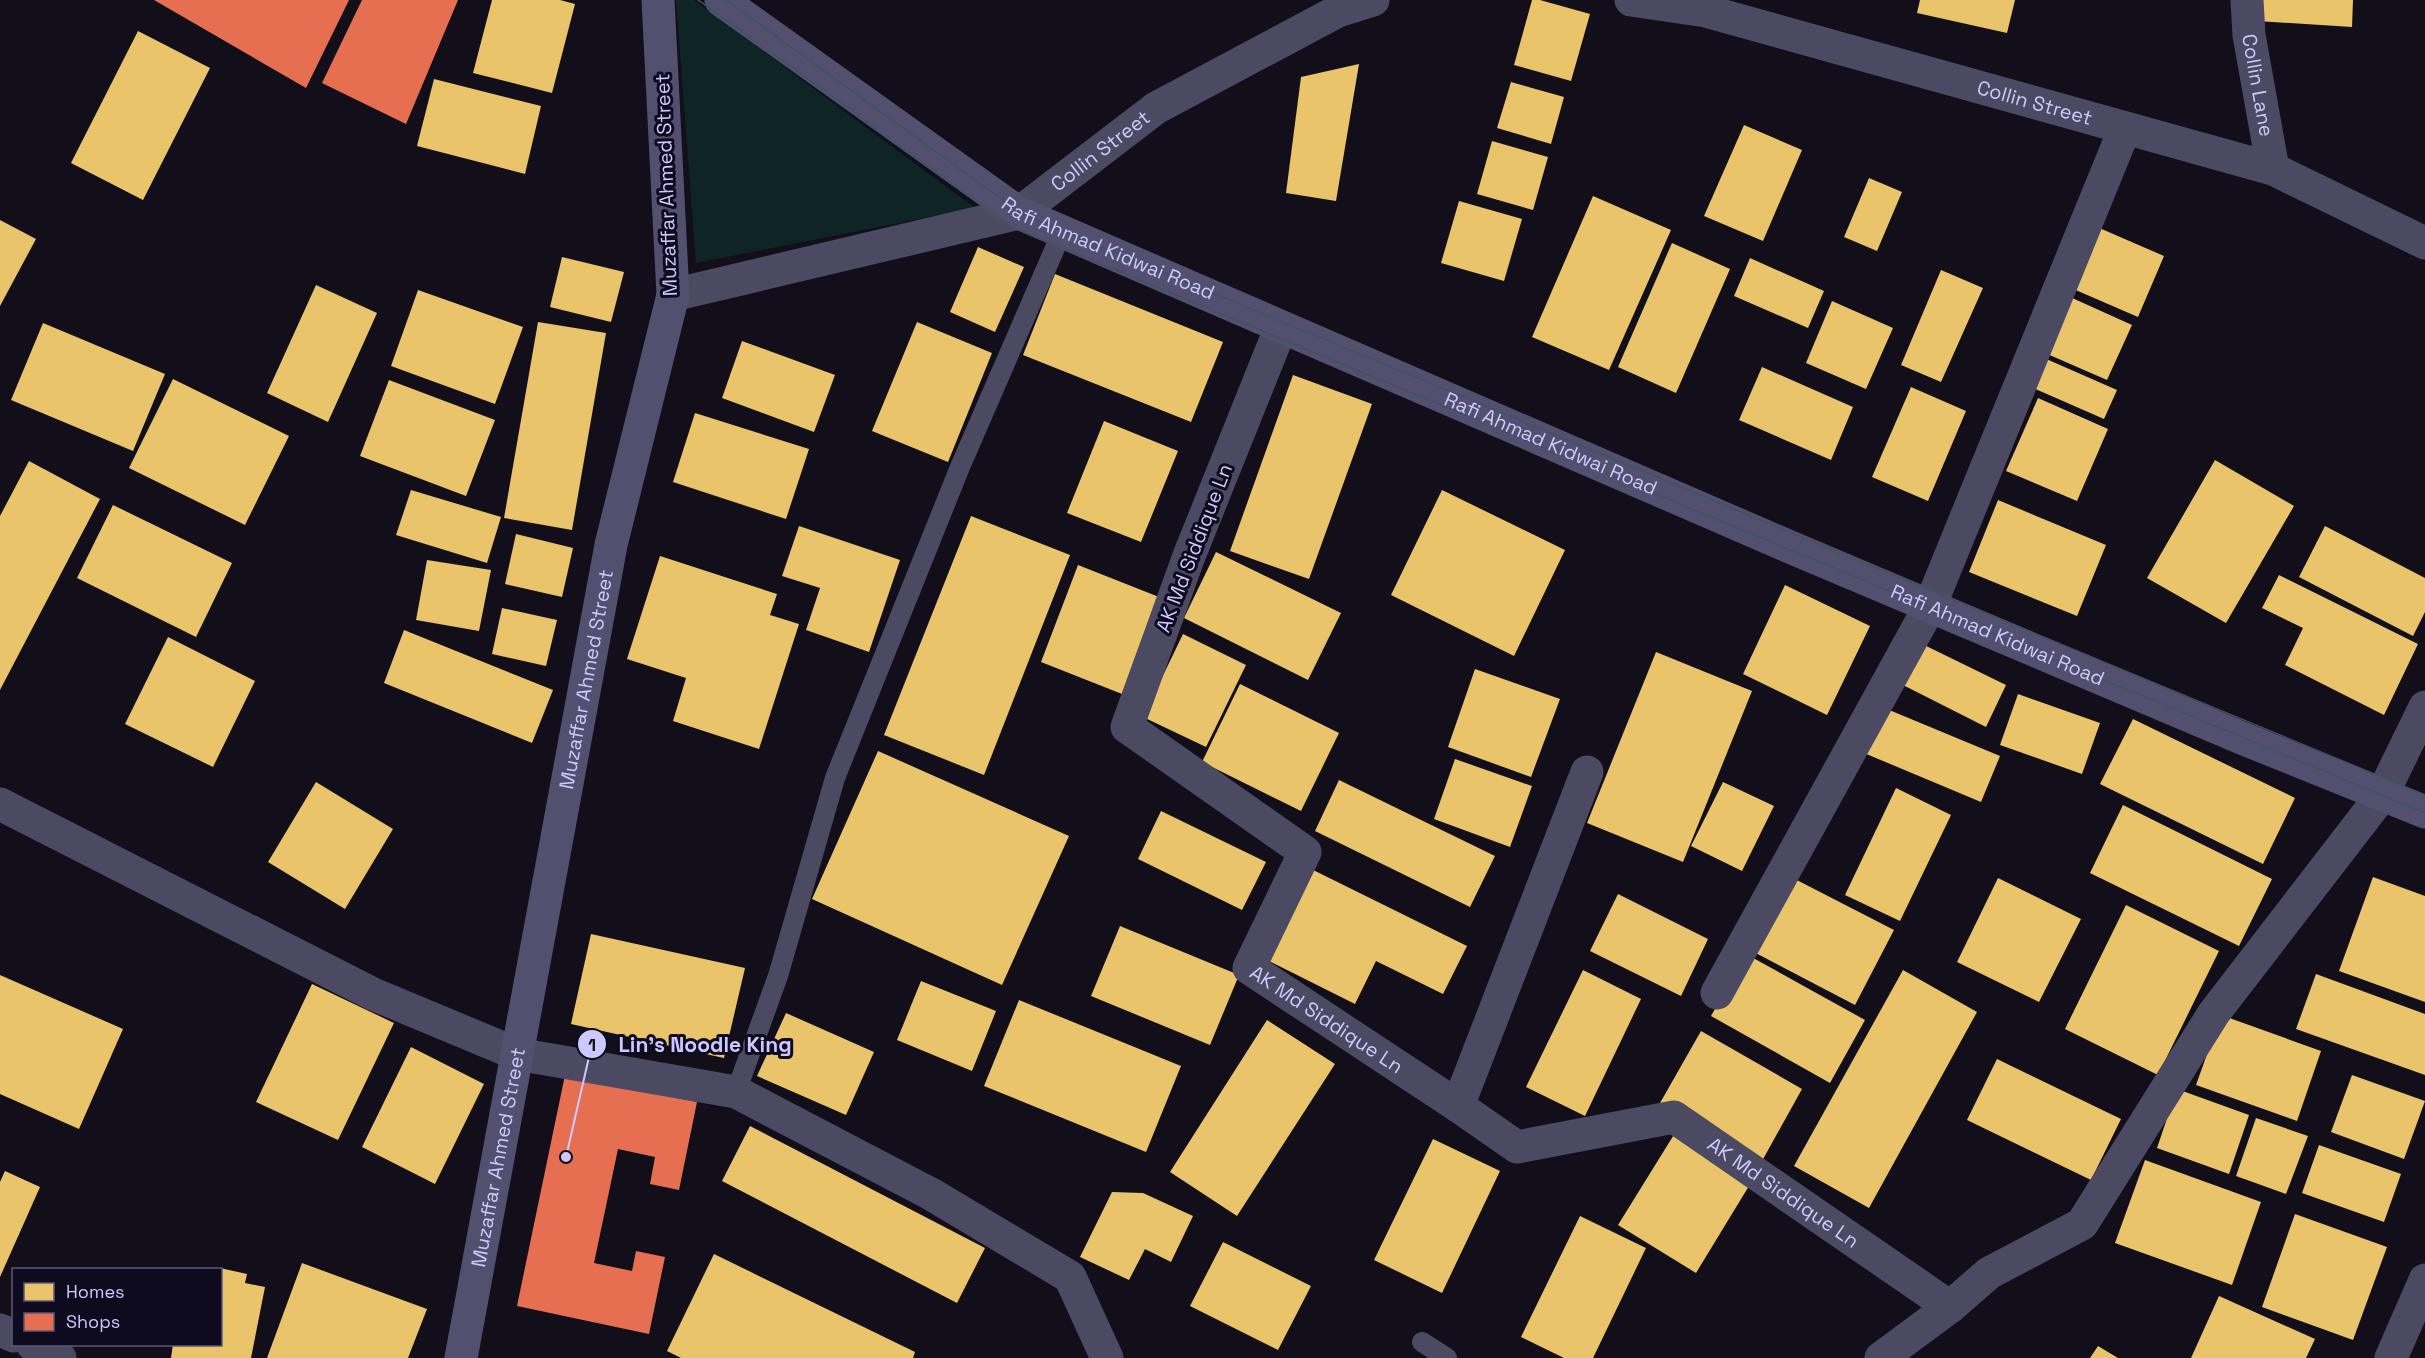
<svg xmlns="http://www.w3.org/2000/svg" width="2425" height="1358" font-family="'Space Grotesk',sans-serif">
<rect width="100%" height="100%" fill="#120f1a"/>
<path fill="#0f2525" d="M676,0H694L975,208L696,263Z"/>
<g fill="#e9c46a">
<path d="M492,0H560L575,4L552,93L473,73Z"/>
<path d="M1532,0H1540L1590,14L1571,81L1514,65Z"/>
<path d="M1920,0H2015L2007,33L1917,13Z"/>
<path d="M2258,0H2353L2352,27L2257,21Z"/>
<path d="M138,31L210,68L143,200L71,163Z"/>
<path d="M1359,64L1336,201L1286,193L1301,77Z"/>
<path d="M434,79L541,106L525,174L417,146Z"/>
<path d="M1511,82L1564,97L1551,144L1497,128Z"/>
<path d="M1744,125L1802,150L1763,241L1704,216Z"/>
<path d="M1492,141L1548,157L1533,210L1477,194Z"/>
<path d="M1869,178L1902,192L1877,251L1844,237Z"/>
<path d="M1593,196L1671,230L1609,370L1532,337Z"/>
<path d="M1459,201L1522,219L1504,281L1441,263Z"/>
<path d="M0,220L36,239L0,306Z"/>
<path d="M2097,227L2164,256L2138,317L2071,288Z"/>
<path d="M1672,243L1730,269L1676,393L1618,367Z"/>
<path d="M978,247L1024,267L995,332L950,312Z"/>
<path d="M562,257L624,272L611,322L550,307Z"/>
<path d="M1750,258L1824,291L1808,328L1734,296Z"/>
<path d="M1941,270L1983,288L1941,382L1901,365Z"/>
<path d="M1055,274L1223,342L1191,422L1023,355Z"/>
<path d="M316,285L377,313L328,422L267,393Z"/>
<path d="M418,290L523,327L495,404L391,366Z"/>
<path d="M2070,297L2132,325L2107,380L2045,353Z"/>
<path d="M1832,301L1893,328L1866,389L1806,363Z"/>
<path d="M538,322L606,333L572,530L504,518Z"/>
<path d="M917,322L992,353L948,462L872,431Z"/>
<path d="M43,323L165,374L133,451L11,400Z"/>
<path d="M742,341L835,375L814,432L722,398Z"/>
<path d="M2044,358L2117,390L2104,419L2031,387Z"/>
<path d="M1762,367L1853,407L1831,460L1739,420Z"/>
<path d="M1293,375L1372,404L1309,579L1230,551Z"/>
<path d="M173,379L289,436L245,525L129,468Z"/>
<path d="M389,380L495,420L466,496L360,456Z"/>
<path d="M1911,387L1966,411L1928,501L1872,477Z"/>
<path d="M2038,398L2108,429L2077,501L2006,471Z"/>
<path d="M695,413L809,449L786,519L673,482Z"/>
<path d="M1104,421L1178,451L1141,542L1067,513Z"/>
<path d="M2215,460L2294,506L2226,623L2147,578Z"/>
<path d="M29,461L100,499L0,690V516Z"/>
<path d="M411,490L501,517L487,563L396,535Z"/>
<path d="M1442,490L1565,550L1514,656L1391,595Z"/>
<path d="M1998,500L2106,545L2077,616L1969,572Z"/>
<path d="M113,505L232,563L196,637L77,578Z"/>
<path d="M971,516L1070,555L984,775L884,735Z"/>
<path d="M799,526L900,560L869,652L806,630L820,588L782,576Z"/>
<path d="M2325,526L2425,578V612L2413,636L2299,577Z"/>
<path d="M516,534L573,548L562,597L505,584Z"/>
<path d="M1216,552L1341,613L1308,680L1184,618Z"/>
<path d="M660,556L777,594L770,615L799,624L759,749L673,721L686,678L627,659Z"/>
<path d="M427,560L491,570L479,631L416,620Z"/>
<path d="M1078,565L1159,597L1122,694L1041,662Z"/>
<path d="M2279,575L2418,644L2384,715L2285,665L2303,628L2262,608Z"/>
<path d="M1785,585L1870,626L1827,715L1743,674Z"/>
<path d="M502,608L557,620L546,666L492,654Z"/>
<path d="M404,630L553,690L532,743L384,683Z"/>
<path d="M1183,634L1246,665L1206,747L1143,717Z"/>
<path d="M168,637L255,681L213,767L125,724Z"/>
<path d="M1916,641L2006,685L1986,727L1897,682Z"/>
<path d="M1656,652L1752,691L1683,862L1587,823Z"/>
<path d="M1475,669L1560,699L1531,777L1448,747Z"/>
<path d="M1240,684L1339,733L1301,811L1202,762Z"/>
<path d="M2018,694L2100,723L2082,774L2000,745Z"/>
<path d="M1882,707L2000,756L1981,802L1864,753Z"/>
<path d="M2133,719L2295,798L2263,864L2100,784Z"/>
<path d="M878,751L1069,836L1002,985L812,899Z"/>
<path d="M1455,759L1532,786L1510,847L1434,819Z"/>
<path d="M1339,780L1495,856L1470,907L1315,831Z"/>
<path d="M316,782L393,829L345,909L268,862Z"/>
<path d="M1723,782L1774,806L1742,871L1691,846Z"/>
<path d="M1896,788L1951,815L1900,921L1845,895Z"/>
<path d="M2123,805L2272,879L2239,946L2090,873Z"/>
<path d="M1161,811L1266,862L1242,910L1138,859Z"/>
<path d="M1303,865L1467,946L1443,994L1376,961L1355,1004L1259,956Z"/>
<path d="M1789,876L1894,930L1855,1005L1750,950Z"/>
<path d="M2373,877L2425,896V1002L2339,971Z"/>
<path d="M1998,878L2081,919L2039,1002L1957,962Z"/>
<path d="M1618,894L1708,939L1681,996L1590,951Z"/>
<path d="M2126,905L2219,951L2158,1075L2065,1029Z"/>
<path d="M1120,926L1239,975L1210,1045L1091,996Z"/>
<path d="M591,934L745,968L724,1058L571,1024Z"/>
<path d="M1746,954L1865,1020L1830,1083L1711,1016Z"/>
<path d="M1583,970L1641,999L1585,1116L1526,1087Z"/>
<path d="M1903,970L1977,1012L1869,1208L1794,1166Z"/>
<path d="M2316,974L2425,1014V1075L2296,1029Z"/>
<path d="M0,975L123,1029L79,1129L0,1094Z"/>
<path d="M921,981L996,1011L972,1071L897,1040Z"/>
<path d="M312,984L394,1023L338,1140L256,1102Z"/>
<path d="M1019,1000L1181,1066L1146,1152L984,1086Z"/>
<path d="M786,1013L874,1052L846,1115L757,1076Z"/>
<path d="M2221,1015L2321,1051L2297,1121L2196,1085Z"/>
<path d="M1267,1020L1335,1064L1237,1216L1170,1172Z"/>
<path d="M1701,1031L1802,1089L1762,1161L1660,1103Z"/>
<path d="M411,1047L484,1084L435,1184L362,1147Z"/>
<path d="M1997,1059L2121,1119L2091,1180L1967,1120Z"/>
<path d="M2352,1075L2425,1101L2404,1159L2331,1132Z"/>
<path d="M2177,1089L2249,1115L2229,1174L2157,1148Z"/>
<path d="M2256,1118L2308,1136L2286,1194L2236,1176Z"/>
<path d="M750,1126L985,1248L957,1303L722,1181Z"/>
<path d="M1675,1133L1752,1181L1696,1273L1618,1225Z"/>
<path d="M1433,1139L1500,1171L1442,1293L1374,1260Z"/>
<path d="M2319,1145L2401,1174L2384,1222L2302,1193Z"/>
<path d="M2145,1160L2261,1202L2232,1285L2115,1243Z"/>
<path d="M5,1171L40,1187L0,1277V1182Z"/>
<path d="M1112,1192L1143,1193L1193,1216L1171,1262L1145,1249L1129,1280L1080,1257Z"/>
<path d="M2295,1214L2387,1247L2353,1340L2262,1307Z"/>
<path d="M1580,1216L1646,1248L1593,1358H1564L1521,1337Z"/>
<path d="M1223,1242L1311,1286L1278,1350L1190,1306Z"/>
<path d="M714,1254L915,1352L913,1358H681L667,1351Z"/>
<path d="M302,1263L427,1309L408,1358H267Z"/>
<path d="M220,1268L247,1274L245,1283L265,1287L251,1358H171L173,1344H220Z"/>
<path d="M2219,1296L2315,1339L2306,1358H2191Z"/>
<path d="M2098,1346L2118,1358H2090Z"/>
</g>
<g fill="#e76f51">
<path d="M154,0H349L306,88Z"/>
<path d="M362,0H458L406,124L322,83Z"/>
<path d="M565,1075L697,1102L679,1190L650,1184L655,1157L618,1149L594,1263L632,1271L636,1251L665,1257L649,1334L517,1306Z"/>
</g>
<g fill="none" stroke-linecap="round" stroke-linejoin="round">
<g stroke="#4c4a63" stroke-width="20">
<path d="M736,1092L778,976L835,778L960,467L1062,232"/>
<path d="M1422,1342L1447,1358"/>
</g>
<g stroke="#4c4a63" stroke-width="33">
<path id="s1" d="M1631,0L1706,11L2273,169L2425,243"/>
<path id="s2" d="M2247,0L2249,35L2273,169"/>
<path id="s3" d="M673,295L1019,213L1156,108L1338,11L1373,0"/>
<path id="s4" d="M1281,327L1189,556L1127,727L1305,852L1249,968L1458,1106L1517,1147L1674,1117L1950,1307"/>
<path d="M0,804L373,994L517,1054L736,1092L931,1194L1070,1277L1107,1358"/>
<path d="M1717,993L1930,606L2125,128"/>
<path d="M1458,1106L1587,772"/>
<path d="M0,1330L14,1336"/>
<path d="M32,1344L60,1358"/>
<path d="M1881,1358L1950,1307L1989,1273L2082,1224L2214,1013L2382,795L2425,707"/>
</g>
<path stroke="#4c4a63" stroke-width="33" d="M2391,1358L2425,1280"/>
<g stroke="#52506e" stroke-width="33">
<path id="s5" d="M721,0L1019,213L1790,547L2244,739L2425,812"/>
<path id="s6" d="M461,1358L611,545L673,295L658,0"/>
</g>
<g stroke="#3e5364" stroke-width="1.5">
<path d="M698,0L1014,228L2425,813"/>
<path id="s7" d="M726,0L1022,214L2425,795"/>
</g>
</g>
<g text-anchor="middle" stroke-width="6" stroke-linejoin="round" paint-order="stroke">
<g font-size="20" fill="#cfc8ff" stroke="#0f0b1e">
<text dy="7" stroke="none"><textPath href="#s2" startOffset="86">Collin Lane</textPath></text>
<text dy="7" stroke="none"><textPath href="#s1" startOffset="417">Collin Street</textPath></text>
<text dy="7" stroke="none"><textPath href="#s3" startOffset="458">Collin Street</textPath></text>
<text transform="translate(666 185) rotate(-92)" y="7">Muzaffar Ahmed Street</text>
<text dy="7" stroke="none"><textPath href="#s7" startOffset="458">Rafi Ahmad Kidwai Road</textPath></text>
<text dy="7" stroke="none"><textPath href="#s5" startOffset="946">Rafi Ahmad Kidwai Road</textPath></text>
<text transform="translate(1194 548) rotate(-69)" y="7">AK Md Siddique Ln</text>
<text dy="7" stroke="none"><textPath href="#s5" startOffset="1432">Rafi Ahmad Kidwai Road</textPath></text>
<text dy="7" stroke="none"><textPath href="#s6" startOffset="690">Muzaffar Ahmed Street</textPath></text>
<text dy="7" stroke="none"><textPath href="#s4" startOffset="868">AK Md Siddique Ln</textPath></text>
<text dy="7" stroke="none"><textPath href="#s6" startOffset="204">Muzaffar Ahmed Street</textPath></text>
<text dy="7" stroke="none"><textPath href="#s4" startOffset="1390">AK Md Siddique Ln</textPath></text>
</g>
</g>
<path fill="none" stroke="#cfc8ff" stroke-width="2" d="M566 1157L592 1044"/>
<g fill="#cfc8ff" stroke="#0f0b1e" stroke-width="2">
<circle cx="566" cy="1157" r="6"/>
<circle cx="592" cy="1044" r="15"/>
</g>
<g font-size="18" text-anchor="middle" font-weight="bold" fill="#111">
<text x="592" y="1051">1</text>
</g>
<g font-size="21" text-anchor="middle" font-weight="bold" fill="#cfc8ff" stroke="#0f0b1e" stroke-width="6" stroke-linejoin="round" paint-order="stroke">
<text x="705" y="1052">Lin's Noodle King</text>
</g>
<rect x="12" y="1268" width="210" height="78" fill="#0f0b1e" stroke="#5c5778" stroke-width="1.5"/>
<rect x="24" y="1283" width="30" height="18" fill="#e9c46a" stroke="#5c5778" stroke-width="1.5"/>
<text x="66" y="1298" font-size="18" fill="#cfc8ff">Homes</text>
<rect x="24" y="1313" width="30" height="18" fill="#e76f51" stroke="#5c5778" stroke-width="1.5"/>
<text x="66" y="1328" font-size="18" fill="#cfc8ff">Shops</text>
</svg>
